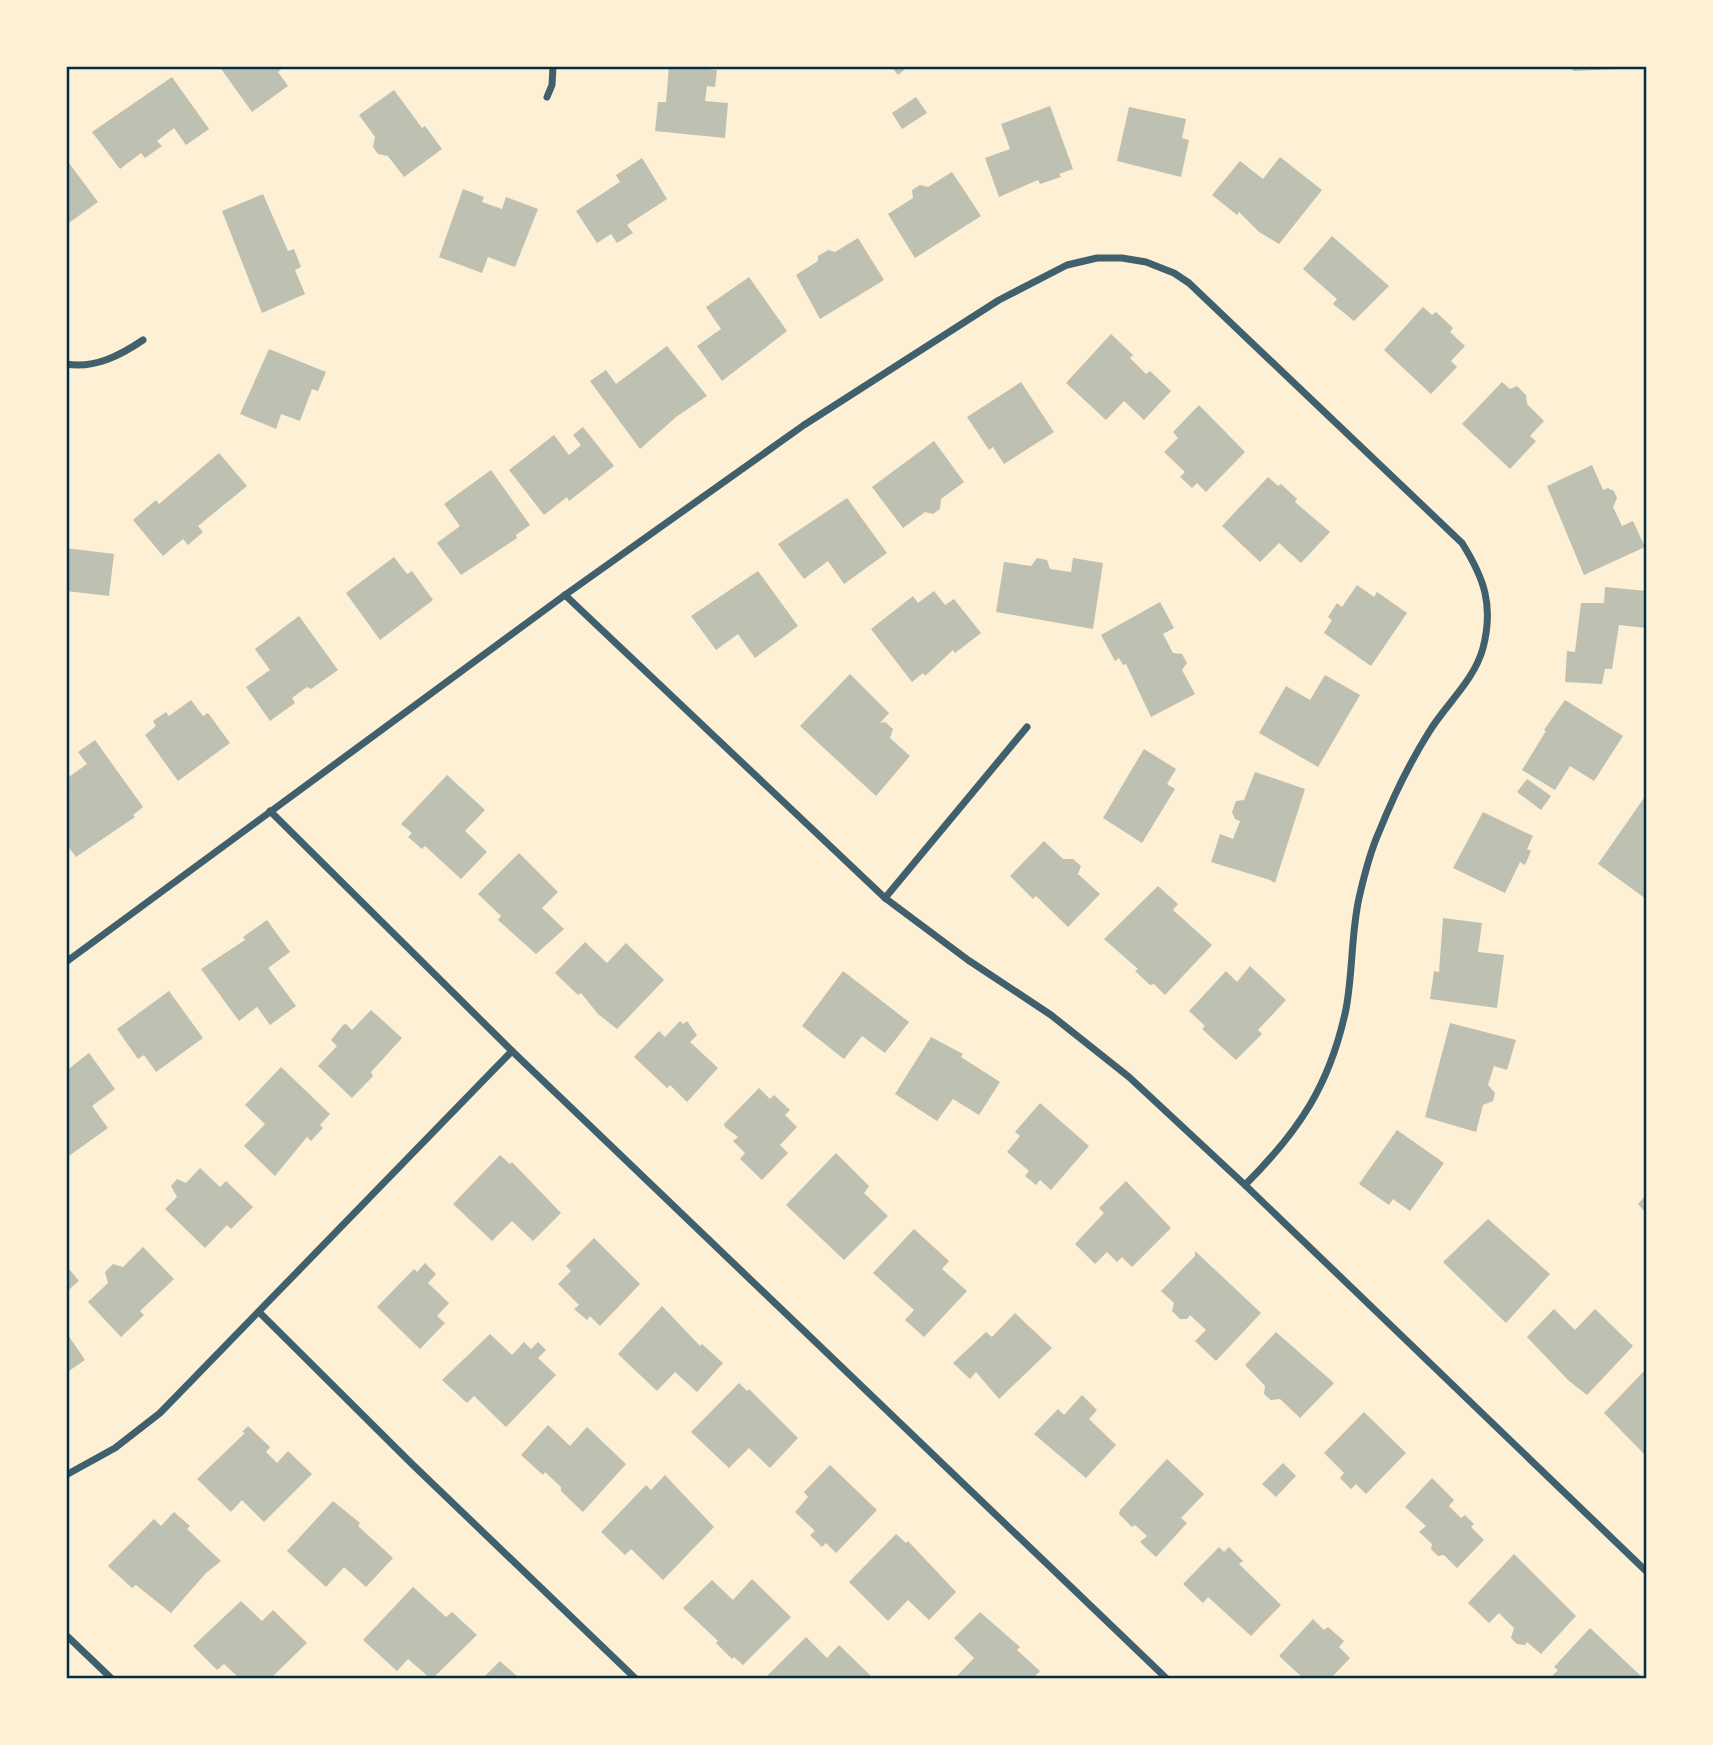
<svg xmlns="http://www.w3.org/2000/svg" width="1713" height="1745" font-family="'Fira Sans',sans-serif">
<rect width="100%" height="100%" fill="#fdf0d5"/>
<g fill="#bec0b2">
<path d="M219,66H285L278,72L288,86L252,112Z"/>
<path d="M669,66H707V69L717,70L715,87L707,86L705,101L728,103L725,138L655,131L658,102H666Z"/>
<path d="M891,66H909L898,75Z"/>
<path d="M1573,66H1619V69L1573,71Z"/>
<path d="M172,77L209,129L186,145L174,128L157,141L162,146L145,158L141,153L120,169L92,132Z"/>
<path d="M394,90L422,128L425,126L442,149L404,177L388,156L378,154L373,147L375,137L359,115Z"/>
<path d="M916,97L927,113L902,129L892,113Z"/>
<path d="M1050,106L1073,169L1059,174L1061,177L1040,184L1038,180L999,197L985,158L1010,149L1001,124Z"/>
<path d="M1129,107L1186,119L1182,138L1189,140L1181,177L1117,161Z"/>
<path d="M1280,157L1322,190L1279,244L1259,232L1239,212L1237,215L1212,195L1240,161L1263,179Z"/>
<path d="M642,158L667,199L627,225L633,233L617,243L611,234L597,243L576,211L620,182L616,175Z"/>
<path d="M66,159L98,202L66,225Z"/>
<path d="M952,172L981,216L915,258L888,214L913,198L912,190L920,185L928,187Z"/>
<path d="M463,189L484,197L482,202L502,209L506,197L538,209L515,267L488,257L482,273L439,257Z"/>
<path d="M263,194L288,251L294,249L301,267L295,270L305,294L262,313L222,211Z"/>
<path d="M1332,236L1389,286L1354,321L1333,304L1337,299L1303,269Z"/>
<path d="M858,238L884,280L820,319L796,275L818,261V256L828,250L835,252Z"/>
<path d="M749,277L787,331L722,381L697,346L721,329L706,307Z"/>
<path d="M1423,307L1432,315L1436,312L1453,328L1450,332L1465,346L1451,361L1457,367L1431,394L1384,350Z"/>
<path d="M1111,334L1133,355L1130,358L1146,374L1150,371L1171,391L1144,420L1124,401L1106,420L1066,383Z"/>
<path d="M667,346L707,396L676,417L640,449L590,381L606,370L616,384Z"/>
<path d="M269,349L326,372L318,391L312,389L300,421L281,414L276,429L240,414Z"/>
<path d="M1021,382L1054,432L1004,464L993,447L989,450L967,417Z"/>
<path d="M1502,382L1510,389L1517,386L1526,395L1527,404L1544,421L1530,436L1536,441L1510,469L1462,424Z"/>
<path d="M1199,405L1245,452L1206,492L1197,483L1192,488L1180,477L1185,472L1164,452L1178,438L1173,432Z"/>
<path d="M583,427L614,466L569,501L567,497L544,515L509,470L554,435L569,455L581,445L573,435Z"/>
<path d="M934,441L964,482L941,499L940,509L933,514L925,512L903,528L872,487Z"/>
<path d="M219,453L247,486L198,526L203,532L188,545L183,539L163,556L133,520L156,500L159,504Z"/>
<path d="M1592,465L1603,490L1608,488L1614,491L1617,498L1613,507L1622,526L1633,521L1645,547L1584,575L1547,486Z"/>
<path d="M491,470L530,525L516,535L517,538L461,575L437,543L460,526L444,504Z"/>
<path d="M1268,477L1278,486L1281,484L1297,499L1295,502L1330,532L1301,563L1279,543L1260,562L1222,526Z"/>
<path d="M847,498L887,553L844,584L828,561L804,579L778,544Z"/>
<path d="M66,548L114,554L109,596L66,591Z"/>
<path d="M394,557L407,574L412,571L433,600L380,640L346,593Z"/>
<path d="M1037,558L1047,560L1050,569L1071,572L1073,558L1103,563L1093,629L996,612L1004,562L1031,566Z"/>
<path d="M758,571L798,626L755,658L738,634L716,650L691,616Z"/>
<path d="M1357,585L1374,597L1377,592L1407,613L1371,666L1324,633L1332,620L1328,617L1337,603L1342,607Z"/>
<path d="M1605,587L1646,591V628L1619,625L1612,669H1605L1602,684L1565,682L1567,651L1575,652L1581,603H1604Z"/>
<path d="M934,591L945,605L954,599L981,633L955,653L953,650L925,676L923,673L912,682L871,629L913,596L918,603Z"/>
<path d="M1160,602L1174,628L1163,634L1173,653L1182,654L1187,663L1182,670L1195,694L1151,717L1126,664L1123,665L1119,658L1115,661L1101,635Z"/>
<path d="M299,616L338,670L311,689L307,687L292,698L295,703L270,721L246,687L270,670L255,649Z"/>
<path d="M850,674L889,713L880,723L885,722L893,729L890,738L910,756L876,796L800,726Z"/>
<path d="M1325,675L1360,695L1318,767L1259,733L1286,686L1310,700Z"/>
<path d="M191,700L203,716L208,713L230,743L178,781L145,735L156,726L153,721L166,712L169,716Z"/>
<path d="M1565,700L1623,736L1594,781L1570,766L1555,790L1522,770L1546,731L1544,730Z"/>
<path d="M95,740L143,807L133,815L135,817L76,857L66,844V800L70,798L66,793V779L87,764L78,752Z"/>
<path d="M1144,749L1176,769L1167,784L1175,789L1142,843L1103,818Z"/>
<path d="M1255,772L1305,789L1275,883L1270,880L1211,862L1220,834L1233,839L1240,821L1235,819L1232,812L1236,801L1244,800Z"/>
<path d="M447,775L485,810L465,831L487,852L461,879L425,846L422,849L408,837L412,833L401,824Z"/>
<path d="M1527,779L1551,796L1541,810L1517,792Z"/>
<path d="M1646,795V899L1598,864Z"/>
<path d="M1483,812L1533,836L1527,849L1531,851L1525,865L1520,862L1505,893L1453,868Z"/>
<path d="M1044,841L1063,859H1073L1081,866L1078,874L1100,894L1068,927L1036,896L1033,899L1010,876Z"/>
<path d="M519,853L558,892L542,908L564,929L536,954L498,920L501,916L478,894Z"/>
<path d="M1158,886L1178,904L1173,910L1212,945L1165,995L1154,984L1150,985L1135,971L1138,969L1104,939Z"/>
<path d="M1443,918L1482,923L1478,952L1504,955L1497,1008L1430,999L1434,971L1439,972Z"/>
<path d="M267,920L290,952L268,968L296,1006L270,1025L257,1007L239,1021L201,969L245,940L243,937Z"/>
<path d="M585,942L607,963L626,943L664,980L617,1029L598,1014L581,993L578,995L555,973Z"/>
<path d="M1250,966L1286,1000L1258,1030L1262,1034L1236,1060L1202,1029L1205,1026L1189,1011L1226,971L1237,982Z"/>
<path d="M843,971L909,1022L885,1053L862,1036L844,1059L802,1026Z"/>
<path d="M169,991L203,1038L156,1072L144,1055L138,1059L117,1029Z"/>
<path d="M371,1010L402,1038L371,1072L373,1076L352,1098L318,1066L337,1046L331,1040L343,1025L346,1024L352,1030Z"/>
<path d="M680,1021L683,1024L687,1021L697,1035L690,1042L718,1068L687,1102L670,1085L667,1088L634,1057L659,1031L665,1037Z"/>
<path d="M1450,1023L1516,1040L1507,1070L1494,1066L1488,1085L1495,1093L1493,1101L1483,1105L1476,1132L1425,1117Z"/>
<path d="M931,1037L963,1054L961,1057L1000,1082L979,1115L953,1099L937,1121L895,1094Z"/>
<path d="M89,1053L115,1089L92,1106L108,1128L66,1158V1071Z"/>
<path d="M281,1067L330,1114L320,1125L323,1128L311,1141L307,1137L275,1176L244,1146L265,1124L245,1105Z"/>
<path d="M759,1088L770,1099L774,1095L790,1110L785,1115L797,1127L780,1145L788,1153L762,1180L740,1159L745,1153L733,1141L738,1137L725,1127L724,1124Z"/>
<path d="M1040,1103L1089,1146L1051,1190L1040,1180L1036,1185L1025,1176L1029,1171L1007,1152L1020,1136L1015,1132Z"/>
<path d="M1397,1130L1444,1163L1410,1211L1393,1199L1389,1205L1359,1184Z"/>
<path d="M836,1153L869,1186L864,1193L888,1216L844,1260L786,1205Z"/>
<path d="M500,1155L510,1164L512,1162L561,1213L533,1241L512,1221L492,1241L453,1204Z"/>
<path d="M200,1168L220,1187L226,1181L253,1207L231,1229L227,1225L205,1248L165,1209L177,1197L171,1186L177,1179L186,1183Z"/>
<path d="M1126,1181L1171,1228L1132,1267L1122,1257L1117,1262L1107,1252L1095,1264L1075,1244L1104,1213L1099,1208Z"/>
<path d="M1646,1195V1213L1638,1204Z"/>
<path d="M1488,1219L1550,1274L1506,1323L1443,1262Z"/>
<path d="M914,1229L949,1261L942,1269L967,1291L924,1337L905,1320L914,1310L873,1273Z"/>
<path d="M594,1238L640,1284L600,1326L590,1316L587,1320L574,1309L579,1305L558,1284L571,1271L566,1266Z"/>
<path d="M143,1247L174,1279L140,1311L144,1315L121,1337L88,1302L108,1283L105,1272L113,1264L123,1267Z"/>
<path d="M1195,1251L1261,1313L1216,1361L1195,1341L1206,1330L1190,1315L1187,1319H1180L1172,1311L1174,1303L1161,1291L1195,1256Z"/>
<path d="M425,1263L436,1274L428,1283L449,1303L437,1316L445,1323L420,1349L377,1307L414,1269L417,1272Z"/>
<path d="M66,1265L79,1281L66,1292Z"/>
<path d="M662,1306L700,1346L702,1344L723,1363L697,1392L675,1372L657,1391L618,1354Z"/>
<path d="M1554,1309L1575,1330L1595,1309L1633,1346L1587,1395L1569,1381L1527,1337Z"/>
<path d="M1015,1313L1052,1348L999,1399L976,1372L970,1379L953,1363L986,1332L992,1337Z"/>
<path d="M66,1332L85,1360L66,1373Z"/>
<path d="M1276,1332L1334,1383L1300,1418L1280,1399L1271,1400L1264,1394L1265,1386L1245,1365Z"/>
<path d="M490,1334L512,1355L524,1342L531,1349L538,1342L546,1350L538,1358L556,1375L506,1427L474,1396L467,1403L442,1380Z"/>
<path d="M1644,1371L1646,1373V1456L1604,1413Z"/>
<path d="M739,1383L747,1391L749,1389L798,1438L770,1468L749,1448L729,1468L691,1432Z"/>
<path d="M1082,1395L1097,1410L1089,1419L1116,1445L1086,1478L1034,1434L1058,1409L1064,1415Z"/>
<path d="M1364,1412L1406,1453L1366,1494L1356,1484L1351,1489L1340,1478L1344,1473L1324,1453Z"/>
<path d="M548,1425L570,1446L587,1427L626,1464L583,1512L561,1491V1487L545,1472L543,1475L521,1455Z"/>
<path d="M248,1426L270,1447L266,1452L277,1463L288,1451L312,1474L264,1522L242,1500L231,1512L197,1479L245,1433L242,1432Z"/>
<path d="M1167,1459L1204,1494L1181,1518L1187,1523L1156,1557L1140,1542L1147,1536L1135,1525L1132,1527L1119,1514L1120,1510Z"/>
<path d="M1283,1463L1296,1476L1276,1497L1262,1484Z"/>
<path d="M830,1465L877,1510L836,1553L826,1543L822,1547L810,1535L815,1531L795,1512L808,1497L804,1492Z"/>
<path d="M665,1475L714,1527L663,1580L631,1549L625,1555L601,1532L646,1485L651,1490Z"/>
<path d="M1432,1478L1454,1500L1449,1506L1461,1518L1465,1515L1474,1524L1471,1527L1484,1540L1457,1568L1444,1555L1438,1556L1431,1549L1432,1544L1419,1532L1426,1526L1405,1507Z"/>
<path d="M333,1501L360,1523L358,1526L393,1558L366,1587L344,1567L326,1587L287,1551Z"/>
<path d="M174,1512L190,1526L187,1529L221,1561L206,1573L171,1613L136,1585L132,1588L108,1566L154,1519L161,1526Z"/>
<path d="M896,1534L906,1543L908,1541L956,1592L929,1620L908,1600L888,1621L849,1582Z"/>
<path d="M1219,1547L1224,1552L1229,1547L1243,1561L1239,1564L1281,1605L1251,1636L1208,1597L1203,1603L1183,1584Z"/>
<path d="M1514,1554L1576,1616L1541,1654L1527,1642L1525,1645L1517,1644L1511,1638L1514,1628L1499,1613L1489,1623L1468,1603Z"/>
<path d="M752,1579L791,1617L743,1665L734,1657L732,1659L716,1643L718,1641L683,1608L712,1580L733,1600Z"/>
<path d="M413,1587L446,1617L452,1612L477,1635L433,1678H430L408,1659L397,1671L363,1640Z"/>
<path d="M241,1601L262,1621L273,1610L307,1643L271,1678H239L224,1664L217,1670L193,1646Z"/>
<path d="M980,1612L1020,1647L1017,1650L1040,1671L1033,1678H960L957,1676L974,1658L954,1638Z"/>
<path d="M1313,1619L1324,1630L1328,1627L1344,1641L1339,1647L1350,1658L1333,1676L1336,1678H1303L1279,1656Z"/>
<path d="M1590,1628L1643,1678H1550L1558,1670L1554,1667Z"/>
<path d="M806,1637L827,1658L839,1645L873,1678H765Z"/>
<path d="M500,1661L519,1678H483Z"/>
</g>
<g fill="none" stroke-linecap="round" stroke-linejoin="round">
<g stroke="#3f606c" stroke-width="7">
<path d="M547,97L552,85L553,66"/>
<path d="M66,364C95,369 121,355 143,340"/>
<path d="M565,595L885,898L968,960L1051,1015L1129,1077L1245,1185L1646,1571"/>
<path d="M270,811L512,1051L1166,1678"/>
<path d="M885,898L1027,727"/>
<path d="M66,962L565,595L804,425L999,300L1067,265L1097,258H1122L1146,262L1174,273L1189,283L1462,543C1484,578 1494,605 1483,648C1474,681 1446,704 1429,732C1409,764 1393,797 1379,832C1370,852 1364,876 1359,898C1351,934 1353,972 1346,1009C1330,1085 1299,1131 1245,1185"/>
<path d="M259,1312L412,1464L635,1678"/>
<path d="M66,1475L115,1448L160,1413L512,1051"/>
<path d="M66,1635L111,1678"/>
</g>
</g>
<rect width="1713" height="1745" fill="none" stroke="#fdf0d5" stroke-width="136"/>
<rect x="68" y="68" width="1577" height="1609" fill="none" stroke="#003049" stroke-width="2.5"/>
</svg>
